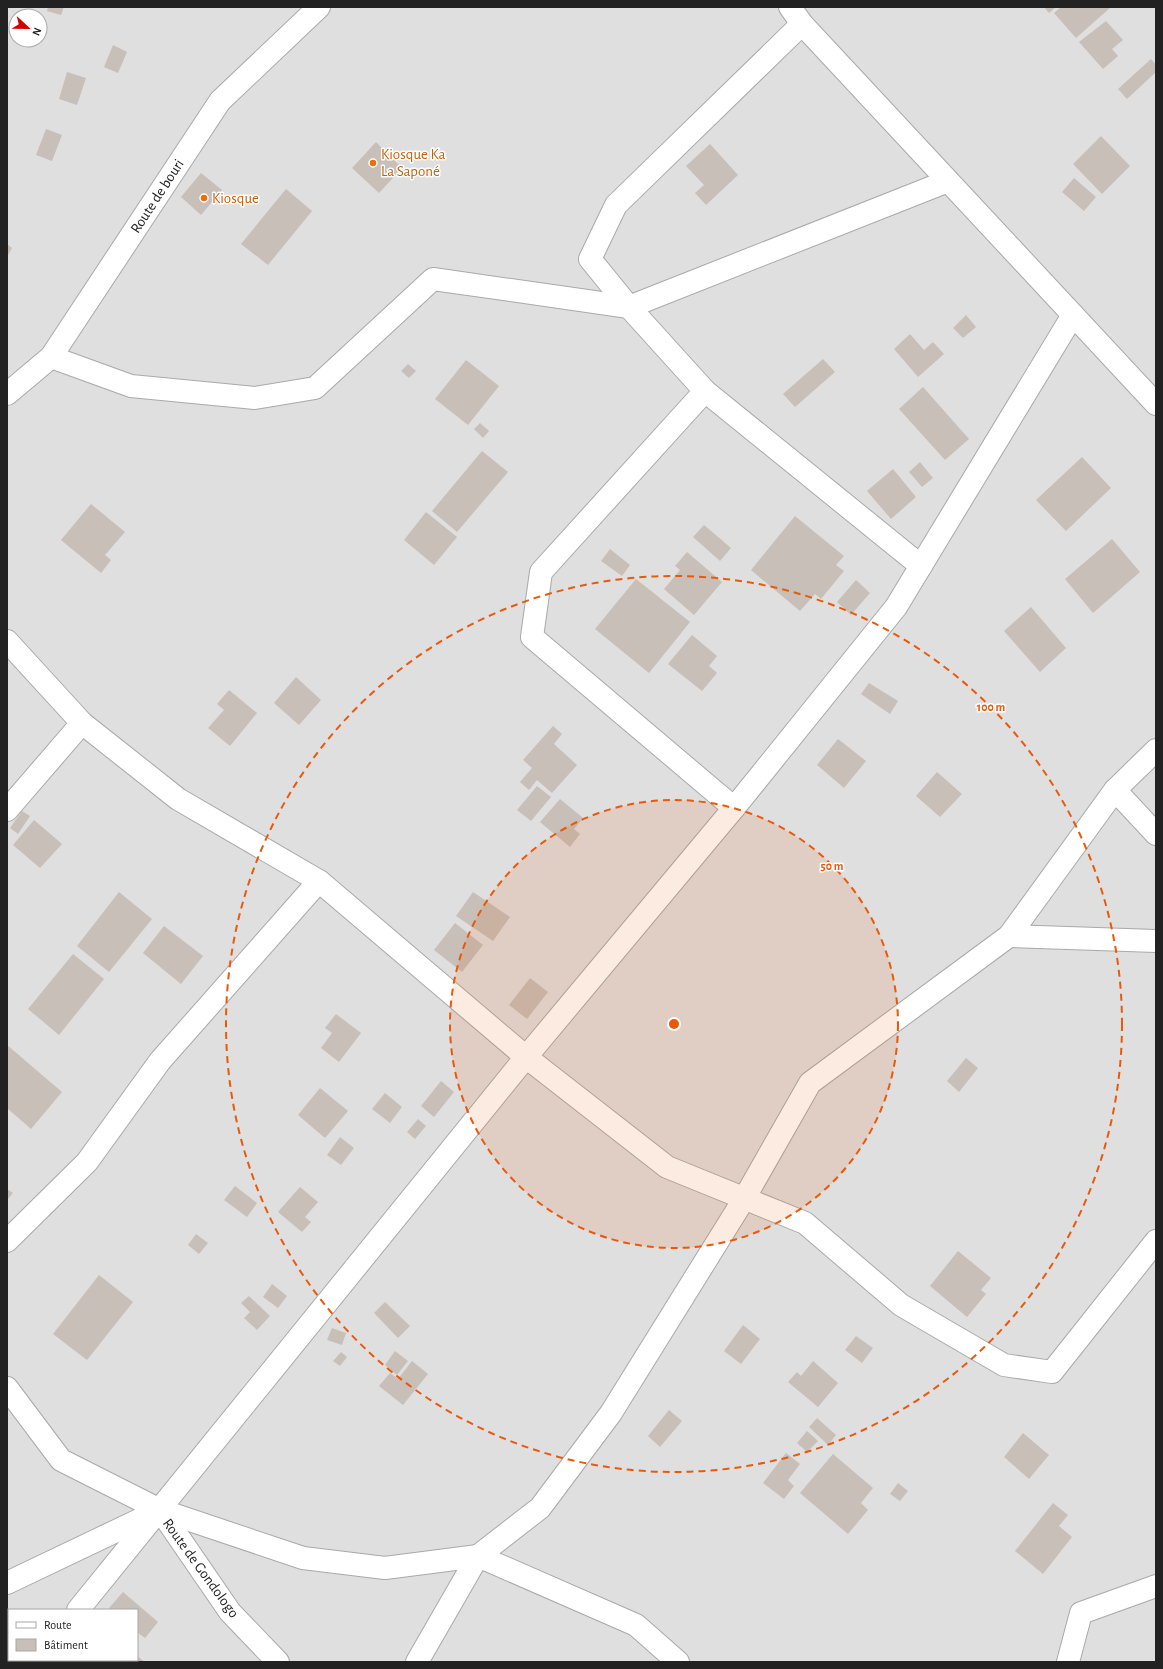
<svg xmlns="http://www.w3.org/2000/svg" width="1163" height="1669" font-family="'Alegreya Sans',sans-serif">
<rect width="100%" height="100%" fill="#f2efe9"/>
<path fill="#e0dfdf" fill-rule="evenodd" d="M7,7H1156V1662H7ZM16,16H40V40H16ZM9,1610H137V1660H9Z"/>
<g fill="#c7bfb8">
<path d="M48,7H64L61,15L47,11Z"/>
<path d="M1044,7H1056L1049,13Z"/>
<path d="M1061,7H1111L1076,38L1054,13Z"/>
<path d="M1106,21L1123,40L1112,49L1118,56L1103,69L1079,42Z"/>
<path d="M113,45L127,52L118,73L104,67Z"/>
<path d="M1151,59L1156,65V72L1127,99L1118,89Z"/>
<path d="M67,72L86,78L77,105L59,99Z"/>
<path d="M46,129L62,135L52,161L36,155Z"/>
<path d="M1101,136L1130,166L1102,194L1073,164Z"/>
<path d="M376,142L402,168L379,193L352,168Z"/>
<path d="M710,144L738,175L706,205L695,193L704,185L686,166Z"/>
<path d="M201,173L222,190L201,215L181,197Z"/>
<path d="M1074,178L1096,197L1084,211L1062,192Z"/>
<path d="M286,189L312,211L268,265L241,244Z"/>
<path d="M7,244L12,248L7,257Z"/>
<path d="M966,315L976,327L963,338L953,328Z"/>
<path d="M910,334L924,350L933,342L944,354L918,377L894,349Z"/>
<path d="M823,359L835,372L795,407L783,394Z"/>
<path d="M466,360L499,386L468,425L435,399Z"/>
<path d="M408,364L416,371L409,378L401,371Z"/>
<path d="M923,387L969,439L945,460L899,409Z"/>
<path d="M480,423L489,431L483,438L474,429Z"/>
<path d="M482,451L508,472L457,532L432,511Z"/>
<path d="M1082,457L1111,488L1066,531L1036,500Z"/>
<path d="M920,462L933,478L922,487L909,472Z"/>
<path d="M893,469L916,497L891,519L867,491Z"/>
<path d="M91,504L125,532L105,555L111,560L101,573L61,540Z"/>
<path d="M426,512L457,537L434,565L404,540Z"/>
<path d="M795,516L844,556L836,565L844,571L821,599L815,594L800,611L751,570Z"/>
<path d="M704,525L731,548L720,561L693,537Z"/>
<path d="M1112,539L1140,572L1093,613L1065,579Z"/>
<path d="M610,549L630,565L622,576L601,561Z"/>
<path d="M687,552L722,582L694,615L664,589L680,570L675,566Z"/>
<path d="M636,579L690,622L649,673L595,629Z"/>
<path d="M856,580L870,593L851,615L837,602Z"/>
<path d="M1031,607L1066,648L1040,672L1004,631Z"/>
<path d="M692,635L717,656L709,666L717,673L702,691L668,664Z"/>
<path d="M296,677L321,700L299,725L274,703Z"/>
<path d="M869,683L898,701L890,714L861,694Z"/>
<path d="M229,690L257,713L230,746L208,728L224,710L217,704Z"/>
<path d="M553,726L562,734L554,744L577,765L552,793L537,780L529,790L520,782L532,768L523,760Z"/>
<path d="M838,739L866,761L844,788L817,765Z"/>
<path d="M937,772L962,794L940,817L916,796Z"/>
<path d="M537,786L551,797L531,821L517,810Z"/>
<path d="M560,799L583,818L574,829L580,834L570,847L540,822Z"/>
<path d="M22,811L30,816L18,834L10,828Z"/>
<path d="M34,820L62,844L40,868L13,845Z"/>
<path d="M119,892L152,919L109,972L77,946Z"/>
<path d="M473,892L510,917L493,941L456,916Z"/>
<path d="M455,923L483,945L462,972L434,950Z"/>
<path d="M164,926L203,956L181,984L143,953Z"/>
<path d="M73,954L104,979L59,1035L28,1009Z"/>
<path d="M530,978L548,992L527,1019L509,1005Z"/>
<path d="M336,1014L361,1033L339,1062L321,1048L332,1033L325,1028Z"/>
<path d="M7,1045L62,1092L31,1129L7,1108Z"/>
<path d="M966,1058L978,1068L959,1092L947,1081Z"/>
<path d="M441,1081L454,1092L434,1117L421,1106Z"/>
<path d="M320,1088L348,1111L325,1138L298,1115Z"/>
<path d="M385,1093L402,1107L390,1123L372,1109Z"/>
<path d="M418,1119L426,1126L415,1139L407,1132Z"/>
<path d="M340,1137L354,1148L341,1165L327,1155Z"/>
<path d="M235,1186L257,1203L247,1217L224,1200Z"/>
<path d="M300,1187L318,1202L305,1217L311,1222L302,1232L278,1212Z"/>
<path d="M7,1189L13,1193L7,1200Z"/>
<path d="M196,1234L208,1243L199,1254L188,1245Z"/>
<path d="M958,1251L991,1278L981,1290L986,1294L967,1317L930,1286Z"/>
<path d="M99,1275L133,1302L87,1360L53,1334Z"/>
<path d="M272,1284L287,1296L278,1308L263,1297Z"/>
<path d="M249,1296L270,1316L257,1330L244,1318L250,1312L241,1303Z"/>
<path d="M385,1302L410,1326L398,1338L374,1313Z"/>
<path d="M743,1325L760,1339L741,1364L724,1351Z"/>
<path d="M332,1328L346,1333L342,1345L327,1340Z"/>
<path d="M856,1336L873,1348L862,1363L845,1350Z"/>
<path d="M395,1351L408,1361L397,1375L385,1365Z"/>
<path d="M341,1352L347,1357L340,1366L333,1361Z"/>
<path d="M412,1361L428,1374L403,1405L379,1386L390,1373L398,1379Z"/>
<path d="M813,1361L838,1383L818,1407L788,1382L797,1372L801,1376Z"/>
<path d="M669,1410L682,1421L660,1447L648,1436Z"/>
<path d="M817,1418L836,1435L828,1445L809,1427Z"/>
<path d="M807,1431L818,1441L807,1452L797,1443Z"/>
<path d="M1023,1433L1049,1455L1029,1479L1004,1457Z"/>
<path d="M786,1453L800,1464L788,1480L794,1486L784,1499L763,1483Z"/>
<path d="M833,1454L873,1488L861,1503L868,1510L848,1534L800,1493Z"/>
<path d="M898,1483L908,1491L900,1501L890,1494Z"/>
<path d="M1053,1503L1068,1515L1059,1526L1072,1537L1043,1574L1015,1551Z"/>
<path d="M123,1592L158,1622L145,1638L137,1632V1610H111L109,1608Z"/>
<path d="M137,1656L145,1662H123L124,1660H137Z"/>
</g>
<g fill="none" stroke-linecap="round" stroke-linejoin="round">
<defs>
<g id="minor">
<path d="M790,7L802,24L1156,404"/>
<path d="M51,357L131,386L255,398L315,388L433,279L629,307L948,181"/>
<path d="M705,391L921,566"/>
<path d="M7,394L51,357L220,101L319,7"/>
<path d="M7,641L82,723L178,799L319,881L526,1057L667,1167L805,1223L901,1305L1004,1365L1052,1372L1156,1241"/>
<path d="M1115,790L1156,834"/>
<path d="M734,808L532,637L541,572L705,391L629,307L590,259L616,205L802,24"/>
<path d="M7,810L82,723"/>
<path d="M1009,936L1156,941"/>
<path d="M7,1241L87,1162L160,1061L319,881"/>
<path d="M7,1388L61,1460L160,1510L303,1558L385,1568L478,1556L636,1625L678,1662"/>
<path d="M7,1583L160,1510L230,1612L278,1662"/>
<path d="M78,1610L526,1057L734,808L896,607L1073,315"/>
<path d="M35,1662L37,1660"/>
<path d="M417,1662L478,1556L540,1508L611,1413L744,1199L810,1083L1009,936L1115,790L1156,750"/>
<path d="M1068,1662L1081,1613L1156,1586"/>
</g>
</defs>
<use href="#minor" stroke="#a9a9a9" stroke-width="24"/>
<use href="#minor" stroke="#fff" stroke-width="22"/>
</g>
<circle cx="674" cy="1024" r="224" fill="#e8590c" fill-opacity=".12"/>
<g fill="none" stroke="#e8590c" stroke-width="2" stroke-dasharray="7 5">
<circle cx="674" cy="1024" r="224"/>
<circle cx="674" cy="1024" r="448"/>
</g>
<g fill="#e8710a" stroke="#fff" stroke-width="1.5">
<circle cx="373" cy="163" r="4"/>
<circle cx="204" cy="198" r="4"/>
</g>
<g text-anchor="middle" stroke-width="3" stroke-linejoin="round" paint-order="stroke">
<g font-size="15" fill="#c56008" stroke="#fff" text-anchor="start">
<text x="381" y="159">Kiosque Ka<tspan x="381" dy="17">La Saponé</tspan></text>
<text x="212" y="203">Kiosque</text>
</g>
<g font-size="15" fill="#222" stroke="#fff">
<text transform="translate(157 196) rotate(-57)" y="5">Route de bouri</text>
<text transform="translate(201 1568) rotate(54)" y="5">Route de Gondologo</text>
</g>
</g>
<circle cx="674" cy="1024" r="6" fill="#e8590c" stroke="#fff" stroke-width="2"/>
<g font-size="12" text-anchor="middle" font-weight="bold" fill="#e8590c" stroke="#fff" stroke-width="3" stroke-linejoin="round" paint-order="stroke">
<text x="991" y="711">100 m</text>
<text x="832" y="870">50 m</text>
</g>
<rect width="1163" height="1669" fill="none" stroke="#222222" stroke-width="16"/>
<rect x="8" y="1609" width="130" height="52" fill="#ffffff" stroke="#a7a7a7"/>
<rect x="16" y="1622" width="20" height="6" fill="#ffffff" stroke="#a7a7a7"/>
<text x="44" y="1629" font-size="12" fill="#222222">Route</text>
<rect x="16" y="1639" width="20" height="12" fill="#c7bfb8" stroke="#a7a7a7"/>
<text x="44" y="1649" font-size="12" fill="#222222">Bâtiment</text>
<g transform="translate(28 28) rotate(112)"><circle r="19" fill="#ffffff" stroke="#a7a7a7"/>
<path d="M0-3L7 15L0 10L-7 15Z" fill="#d40000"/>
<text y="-6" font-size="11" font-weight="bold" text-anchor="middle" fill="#222222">N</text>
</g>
</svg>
